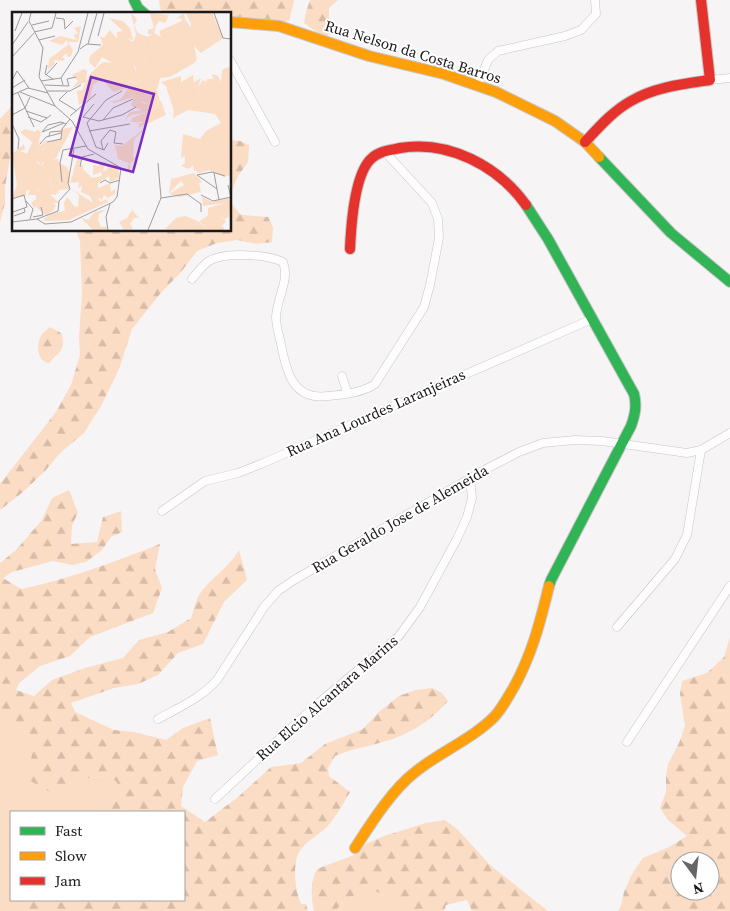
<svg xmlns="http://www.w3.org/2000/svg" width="730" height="911" font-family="'Source Serif 4',serif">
<defs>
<pattern id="forest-firs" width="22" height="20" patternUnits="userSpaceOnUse" patternTransform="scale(1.25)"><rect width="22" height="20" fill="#fbdcc5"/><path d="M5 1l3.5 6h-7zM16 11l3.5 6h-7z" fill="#d7bca8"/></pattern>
</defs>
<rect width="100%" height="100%" fill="#f7f4f5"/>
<g fill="#fbdcc5">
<path d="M0,712L13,722L17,735L33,750L50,791L84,779L102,776L116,781L121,797L93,812H11V900H26L15,911H0Z"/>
<path d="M372,890L391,897L406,911H335L347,898Z"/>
</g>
<g fill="url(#forest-firs)" fill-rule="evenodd">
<path d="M159,0H294V2L289,21L272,24L230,22V14H168L160,9Z"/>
<path d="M310,0H338L329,8V18L334,29L325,38L304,23L306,12Z"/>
<path d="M14,104V146L12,147L5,187V203L0,222V119Z"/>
<path d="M230,140L240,141L249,145L248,162L238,176L230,195Z"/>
<path d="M230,202L241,215L268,217L273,227L272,242L256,244L237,240L217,243L197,251L181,272L160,294L132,329L119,369L101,406L84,433L60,453L45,471L23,492L0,510V484L56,412L71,385L80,355L79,337L82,294L80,241L76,230H230Z"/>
<path d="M50,327L61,333C67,349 59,352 49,363C37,361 36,345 41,336C43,332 47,330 50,327Z"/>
<path d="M69,490L78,513L72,525L71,544L97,542L103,517L121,511L122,532L111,537L102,550L86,562L72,565L53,561L12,572L3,578L21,589C70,579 114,562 160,544L155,569L162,588L153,613L90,637L70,656L40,666L19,683L16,690L34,696L52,680L85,668L123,658L139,640L168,632L191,618C194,611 195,601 199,595C210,578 229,568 239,550L247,580L224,602L203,644L178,653L158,675L138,684L114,688L71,703L75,712L114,730L134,732L166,740L183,728L210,718L218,755L197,761L183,787L181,806L205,822L238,797L271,767L301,763L325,744L363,729L380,711L399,696L416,690L432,688L442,693L448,701C434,717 418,729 398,737C378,745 356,747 335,756L328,768L329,776L350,792C343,804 336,817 326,828C318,835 308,840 302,848C291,860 295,891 301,904H306L308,911H15L26,900H184V812H93L121,797L116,781L102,776L84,779L50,792L27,779L33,750L17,735L12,722L0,712V563L16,550L42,520L52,498Z"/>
<path d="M730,637V911H618L621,906L624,892L632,874L643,858L669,847L687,836L668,820L660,808L666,792V775L668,764L679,743L685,726L680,694L682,681L707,673L724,657ZM680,861H710V891H680Z"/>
<path d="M445,820L458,830L490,865L548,911H472L467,900L446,905L444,911H406L391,897L372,890L347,898L335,911H314C311,896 310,882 317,869L354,855L366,844L384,836L426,823Z"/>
</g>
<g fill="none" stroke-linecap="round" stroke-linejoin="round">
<defs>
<g id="street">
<path d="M230,60L275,142"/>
<path d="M710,80L730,78"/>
<path d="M478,85L488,60L498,51L565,36L581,30L596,14L595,0"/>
<path d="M192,279C197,273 202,266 209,261C225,252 266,254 283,262C290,280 277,297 276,317C276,326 279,335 281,344C286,371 293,401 328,396C342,395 364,392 375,384L424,307L430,285L439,238L438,219L432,203L384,151"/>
<path d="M342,376L347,392"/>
<path d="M162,511L205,481L238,473L261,464L592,319"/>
<path d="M617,627L675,559L687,535L701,450"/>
<path d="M158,719C180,707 201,698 217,680L264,607L278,591L294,580L488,468L519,452L543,443L575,440L602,441L687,453L701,450L730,433"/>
<path d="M627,742L730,586"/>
<path d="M215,799L316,705L399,636L420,607L457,539L467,517L472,498L470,478"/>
</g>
<g id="fast">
<path d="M134,0L138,8L145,14"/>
<path d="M599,157L671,233L730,282"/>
<path d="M526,205L548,239L634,394C637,406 635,415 631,426L551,580L549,586"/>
</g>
<g id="slow">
<path d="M230,22L279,26L369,56L444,74L496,92L555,121L585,142L599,157"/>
<path d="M355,848C370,825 392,790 414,773C438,753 474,738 495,716C503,707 508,697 514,687C532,654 540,623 549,586"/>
</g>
<g id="jam">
<path d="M585,142C599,127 613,111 631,101C655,87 683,84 710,80L701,0"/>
<path d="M350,249C351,227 354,173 372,158C379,151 391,150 400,148C449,140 498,166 526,205"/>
</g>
</defs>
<use href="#street" stroke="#c7c4c5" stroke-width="9"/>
<use href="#fast" stroke="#c7c4c5" stroke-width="12"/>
<use href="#slow" stroke="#c7c4c5" stroke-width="12"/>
<use href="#jam" stroke="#c7c4c5" stroke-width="12"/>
<use href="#street" stroke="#fefdfe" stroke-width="8"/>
<use href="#fast" stroke="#30b455" stroke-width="10"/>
<use href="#slow" stroke="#ff9f0a" stroke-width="10"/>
<use href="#jam" stroke="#e5322d" stroke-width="10"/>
</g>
<g text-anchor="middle" stroke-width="4" stroke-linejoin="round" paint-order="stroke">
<g font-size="15" fill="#1a1818" stroke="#fff">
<text transform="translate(413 52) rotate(17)" y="5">Rua Nelson da Costa Barros</text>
<text transform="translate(376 413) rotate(-24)" y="5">Rua Ana Lourdes Laranjeiras</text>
<text transform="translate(400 519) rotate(-30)" y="5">Rua Geraldo Jose de Alemeida</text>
<text transform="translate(327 698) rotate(-41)" y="5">Rua Elcio Alcantara Marins</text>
</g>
</g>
<g transform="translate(12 12)">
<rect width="219" height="219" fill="#f7f4f5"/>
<path d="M131,33L138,37L143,34L135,40L141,49L137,43L134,44L128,55L132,67L111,75L107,72L108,69L101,72L104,64L117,70L126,65L119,41ZM189,66L186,75L193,71L197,82L219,78V85L214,88L204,83L199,89L191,85L181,71ZM145,78L148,89L141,90L147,95L137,99L134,91L129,89L132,83ZM35,127L34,131L40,129L32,135L25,150L29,154L32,151L29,149L34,137L46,132L36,148L46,147L42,155L48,161L44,169L48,168L49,172L47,178H39L40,172L46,173L39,166L35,176L22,180L27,178V172L18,163L20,151L27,130L28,134ZM203,135H219V163L212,165L198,158L187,161L183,158L201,150L199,145ZM182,161L190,170L187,171L189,180L168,185L157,182L172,173L169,169L157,181L159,167ZM190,185L200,190L217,186L219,188L217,205L212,207L205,203L214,209L208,217H196L188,210L196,203V196L213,191L191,194ZM173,204L186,209L185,212L176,218L153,217L164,206Z" fill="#fbdcc5"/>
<path d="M119,1L125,7L122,13L126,21L136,25L140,22H136V18L142,16L138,1L157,3L153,11L147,9L144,14L142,21L149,25L147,19L170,9L169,6L164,7L172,1L173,7L179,16V28V12L174,1H200L211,26L189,41L182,34L185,47L182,51L158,65L148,66L145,78L132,83L133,87L129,90L136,93L137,99L147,95L141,90L149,89L154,103L126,116L127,112H122L133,110H119L120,106L135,100L119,103L113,107L118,100L130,98L119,94L122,85L102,91L98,90L109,87L116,76L101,80L90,67L81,73L78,86L67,93L65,79L70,78L78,62L91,50L100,51L90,45L83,56L77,50L78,44L91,33L88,24L92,26L98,18L105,27V20L111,19L97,6L111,9L118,16L121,28L115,27L121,30L124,23ZM132,33L136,37L142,34L131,41L134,46L129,49L128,59L132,67L111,75L107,73L108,69L101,72L106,65L114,71L128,64L123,58L120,41ZM69,14L66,30H56L61,38L59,44L55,45V41L50,45L53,47L51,49L42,48L43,52L36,57L37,47L56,33L55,28L50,33L37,29L48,24L64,28L62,23L66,21L62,16ZM216,55L219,56V78L197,82L193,71L186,75L191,68L194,70L195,67H201L200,62L206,64L209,70L210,58ZM72,57L75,59L74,70L60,76L66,69L60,63ZM181,63L182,73L191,85L199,89L204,83L214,88L219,85V135H204V142L199,145L201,150L182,159L181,153L177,157L169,154L173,151V144L169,146L171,122L188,127L194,119L209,111L203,102L176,98L161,106L162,99L154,74L149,70L169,64V70ZM61,115L44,146L35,150L46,132L34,137L29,154L25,148L35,131L50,126V117ZM134,115L122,128L121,147L126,141L127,143L118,152V157L115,158L117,151L106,147L103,133L110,134ZM13,117L23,120L26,117L29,121L18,163L27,168L30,176L22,180L35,176L41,163L46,173L40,172L38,175L47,178L49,169H44L48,161L42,155L46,146L47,151L55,155L58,161L57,177L47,178L44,183L38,182L47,191H40L44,193L42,198L34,203L24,195L29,190L22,196L19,191L24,187V183H16L18,177L14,179V184L0,186L5,173L0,142L12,132L13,138L8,139L15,142L20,130L8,120ZM66,144L69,147L67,156L72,152L71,157L80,166L90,164L89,160L81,163V153L86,154L94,149L91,159L95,158L96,152L106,154L107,166L98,170L97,164L86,171V176L98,171L99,180L103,177V182L96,186L92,183L90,188L86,185L88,190L95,187L96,190L57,208L33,209L31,207L41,201L53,199L52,191L55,185L62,194L66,195L67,183L60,177L81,191L78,184L69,180L70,174L66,176L67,170L58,171ZM95,197L87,202L86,208L89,215H95V218H81L69,206L76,208L83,200ZM120,198L127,206H122L118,212L121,217L112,218L107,210L115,206ZM192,206L188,211L196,217L212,215V218H176Z" fill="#fbdcc5" fill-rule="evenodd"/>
<path fill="none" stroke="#9f9c9d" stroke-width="1" d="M19,1L17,9L31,36L27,65L43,94L60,109L76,137L109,156L105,185L101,190L59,210L33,212L25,207M202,1L211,26L219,27M44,6L52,7L53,17L61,9M20,13L37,9M3,19L10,1M22,20L40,16L44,1M86,24L92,1M27,28L43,24M76,32L85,1M0,33L16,10M68,37L75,32L89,33M0,45L22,21M35,53L33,62L41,67M34,63L45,51M0,68L5,59L17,76M29,69L49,66M33,73L57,74L55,67L64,65M51,73L49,66L66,40L76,1M0,76L13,68M35,79H58L69,73M8,80L43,94M55,80L47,88L65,99M6,81L22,115M0,83L16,76L36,81M14,99L35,106L39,103M0,103L13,96L18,85M58,104L84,82M16,105L29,110L35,106M71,105L87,109L110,103L124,95M71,105L82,92M91,108L101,96L121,87M0,112L7,127L6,137M77,119L118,112M30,120L36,113L49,110L54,112M30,120L52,111M37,124L38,120L50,119M35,130L49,127L50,117L58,107M96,131L92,138L84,135L75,111L94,88L110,79M28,132L34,125L49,121M91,138L89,129L98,118L104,120L102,131L111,132M68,155L70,145L82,142M202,161L207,188M50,170L48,151L51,138L74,134M88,171L93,168L98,171L108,168M58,177L56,171L62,137M205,177L185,163L200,160L213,164M189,183L201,189L219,185L216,173M149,186L175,182L189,192V200M0,187L12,183L15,195L1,200M14,189L21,197L18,207M2,204L13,200L12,196M21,205L31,203L29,195M0,210L25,207L46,199L47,189L58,177M96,218L94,205L98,192M136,218L149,186L146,151"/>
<path fill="#7b2cbf" fill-opacity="0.15" stroke="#7b2cbf" stroke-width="2.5" d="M79,65L142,82L121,160L58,143Z"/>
<rect width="219" height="219" fill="none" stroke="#1a1818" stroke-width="2.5"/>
</g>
<rect x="10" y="811" width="175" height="90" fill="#ffffff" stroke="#a3a3a3"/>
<rect x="20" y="827" width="25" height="8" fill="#30b455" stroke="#a3a3a3"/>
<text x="55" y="836" font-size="15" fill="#1a1818">Fast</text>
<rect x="20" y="852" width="25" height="8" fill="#ff9f0a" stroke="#a3a3a3"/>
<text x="55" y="861" font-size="15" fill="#1a1818">Slow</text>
<rect x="20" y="877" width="25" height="8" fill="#e5322d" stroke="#a3a3a3"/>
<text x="55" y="886" font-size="15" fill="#1a1818">Jam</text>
<g transform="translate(695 876) rotate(165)"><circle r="24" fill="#ffffff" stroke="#a3a3a3"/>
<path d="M0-4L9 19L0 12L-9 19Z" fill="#676565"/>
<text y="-8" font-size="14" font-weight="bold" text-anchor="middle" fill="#1a1818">N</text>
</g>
</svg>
